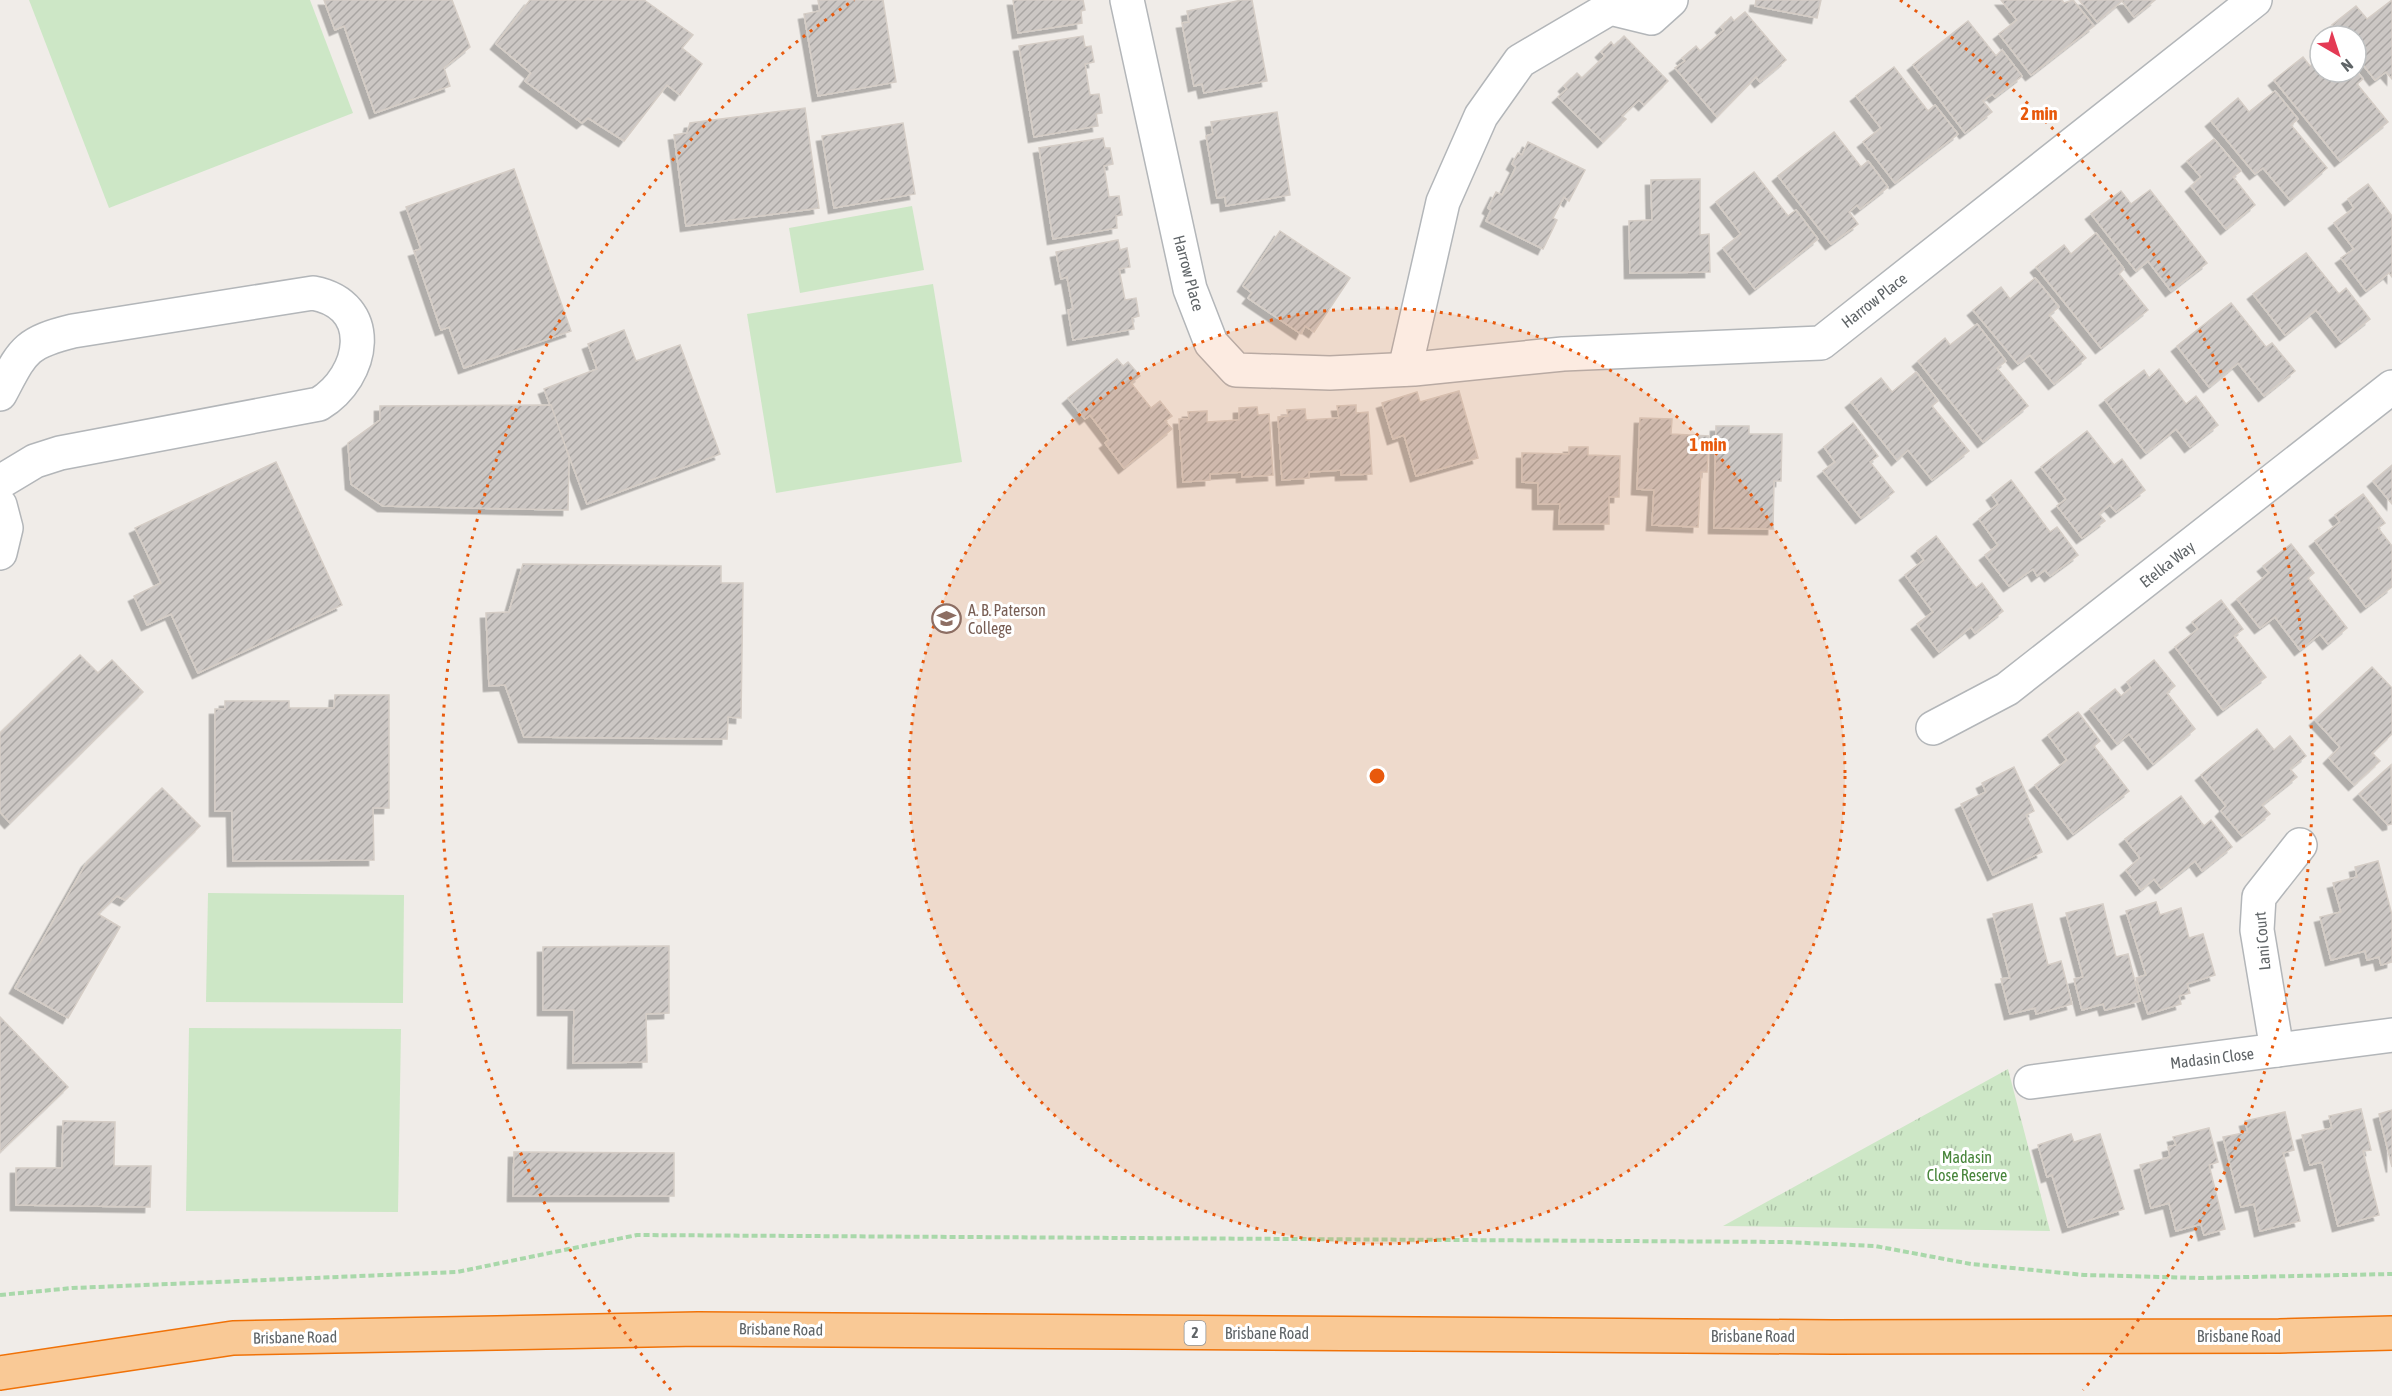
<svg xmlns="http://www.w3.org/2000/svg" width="2392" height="1396" font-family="'Asap Condensed',sans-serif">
<defs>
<pattern id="grass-tufts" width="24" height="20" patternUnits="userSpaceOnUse" patternTransform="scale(1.5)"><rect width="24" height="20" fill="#cde7c6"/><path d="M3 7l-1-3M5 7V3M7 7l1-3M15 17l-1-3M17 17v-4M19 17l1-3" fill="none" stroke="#aabfa5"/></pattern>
<pattern id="building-hatch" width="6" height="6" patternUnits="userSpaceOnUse" patternTransform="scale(1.5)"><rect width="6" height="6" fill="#ccc7c4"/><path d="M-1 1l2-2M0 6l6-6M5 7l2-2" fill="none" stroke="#a9a5a3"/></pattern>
<filter id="shadow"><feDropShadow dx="-5.5" dy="5.5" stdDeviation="0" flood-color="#0004"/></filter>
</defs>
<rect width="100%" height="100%" fill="#f0ece8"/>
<path fill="url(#grass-tufts)" d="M2008,1069L2050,1231L1723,1226Z"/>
<g fill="#cde7c6">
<path d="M29,0H310L353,113L109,208Z"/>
<path d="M912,206L924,270L800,293L789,228Z"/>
<path d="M933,284L962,462L776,493L747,314Z"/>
<path d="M208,893L404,895L403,1003L206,1002Z"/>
<path d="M189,1028L401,1029L398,1212L186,1211Z"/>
</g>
<g fill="url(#building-hatch)" stroke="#d5cdc6" stroke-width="1.5" filter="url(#shadow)">
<path d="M324,0H452L470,47L444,68L450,86L375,113L344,26L335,30Z"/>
<path d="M530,0H644L693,35L682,48L702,64L680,95L667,85L624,141L588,118L582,123L525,81L531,73L496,44Z"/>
<path d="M818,0H883L896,82L818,96L804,14L820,11Z"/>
<path d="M1013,0H1083L1085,10L1081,11L1082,23L1018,33Z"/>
<path d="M1242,0H1252L1267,81L1204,93L1202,84L1194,86L1182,23L1189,22L1187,11Z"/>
<path d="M1756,0H1821L1817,18L1755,6Z"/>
<path d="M2001,0H2062L2064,3L2073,0L2094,26L2031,75L1999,34L2017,20Z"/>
<path d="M2079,0H2155L2134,17L2122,1L2097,22Z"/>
<path d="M2392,0V79L2386,72L2375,80L2356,56V36H2340L2332,25L2356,6L2367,19Z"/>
<path d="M1745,12L1786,60L1760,82L1756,77L1717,117L1675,68L1685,61L1682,58L1696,46L1700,51L1724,30L1721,27L1731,17L1734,21Z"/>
<path d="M1968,21L1996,56L2002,50L2022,76L1995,97L1992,94L1983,101L1992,112L1965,133L1913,65Z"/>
<path d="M1083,36L1085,47L1091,46L1094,62L1085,64L1090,95L1099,94L1102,113L1096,114L1098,126L1034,137L1019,46Z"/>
<path d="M1624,36L1668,81L1644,105L1639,100L1622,116L1626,119L1603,142L1558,97L1567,89L1564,86L1577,73L1582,78L1605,56L1601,52L1611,42L1614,46Z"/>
<path d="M2303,57L2310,66L2320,58V72L2356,71L2363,79L2357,84L2388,122L2340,161L2274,80Z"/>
<path d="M1894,67L1928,111L1935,105L1958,134L1895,183L1863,142L1881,128L1856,96Z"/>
<path d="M2275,91L2298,119L2291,125L2327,168L2290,200L2263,168L2255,174L2211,121L2238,98L2249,112Z"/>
<path d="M805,108L819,208L686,226L674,135L687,133L690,123Z"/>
<path d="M1277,112L1290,195L1226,206L1225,197L1217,198L1206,136L1213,134L1211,122Z"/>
<path d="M903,123L915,194L834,208L822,136Z"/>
<path d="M1834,132L1861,167L1868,161L1888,187L1860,209L1857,205L1849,212L1858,224L1831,244L1778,176Z"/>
<path d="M1103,138L1105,148H1110L1113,164L1104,166L1109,197L1119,196L1122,215L1116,216L1117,228L1053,239L1039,148Z"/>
<path d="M2214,139L2241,171L2233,177L2255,205L2226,229L2191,186L2201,177L2187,161Z"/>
<path d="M1528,142L1585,170L1569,201L1564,197L1553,218L1557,220L1543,249L1486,221L1491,210L1488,208L1496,192L1502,195L1516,167L1512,164L1518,153L1522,155Z"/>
<path d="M514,169L571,331L464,368L449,327L441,330L414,251L421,249L406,207Z"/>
<path d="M1754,172L1788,216L1796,210L1818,239L1755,289L1723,248L1741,234L1716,202Z"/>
<path d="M1700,179V235L1709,234L1710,272L1630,273L1629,221L1652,220L1651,180Z"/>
<path d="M2368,184L2392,216V277L2389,273L2366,291L2341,258L2354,249L2334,223L2354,208L2348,199Z"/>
<path d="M2150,190L2207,263L2171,291L2148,261L2136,271L2091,214L2121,191L2131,204Z"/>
<path d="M1280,231L1350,278L1314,332L1305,326L1301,334L1248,298L1252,293L1243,286Z"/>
<path d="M2096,233L2124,269L2119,274L2148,310L2101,348L2036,267L2064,245L2071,254Z"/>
<path d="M1118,240L1120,250L1127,248L1130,267L1119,269L1125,300L1136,298L1139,316L1132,318L1134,329L1073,340L1068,310L1073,309L1067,277L1061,279L1056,252Z"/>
<path d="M2306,253L2339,294L2346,288L2370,319L2341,342L2316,310L2285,335L2253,294Z"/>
<path d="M2035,278L2059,307L2049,315L2086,358L2054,384L2030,355L2018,364L1973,310L2001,287L2010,299Z"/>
<path d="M2231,303L2266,347L2272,343L2295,371L2264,396L2238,363L2209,387L2177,346Z"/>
<path d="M1977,324L2006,361L1997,368L2028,406L1983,442L1918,361L1945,338L1950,345Z"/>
<path d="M624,330L636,361L680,345L720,454L587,504L544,389L597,369L588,344Z"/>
<path d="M1117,359L1123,366L1128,362L1140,376L1131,383L1151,408L1160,401L1172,416L1165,421L1172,429L1124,468L1105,443L1109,440L1090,415L1085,419L1068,398Z"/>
<path d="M2159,369L2186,404L2196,396L2218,425L2190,447L2176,429L2146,453L2105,400L2144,370L2149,378Z"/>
<path d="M1916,372L1938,401L1932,406L1969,451L1932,480L1908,450L1897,460L1851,402L1881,378L1892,392Z"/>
<path d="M1459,391L1478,458L1416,476L1404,435L1393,439L1382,403L1417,392L1420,402Z"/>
<path d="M551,405L569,457L568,510L383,506L351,484L348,443L380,420V406Z"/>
<path d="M1356,405V413L1368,412L1372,474L1341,475V470L1309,472V478L1282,480L1278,417L1288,416L1287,410L1305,409L1306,420L1339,418L1337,406Z"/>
<path d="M1257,407L1258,415L1269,414L1273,475L1242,477V472L1210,474V480L1183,482L1179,419H1189L1188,412L1207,411V422L1239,420V408Z"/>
<path d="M1640,418L1672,419L1671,434L1709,436L1707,472H1701L1698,527L1652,525L1654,490L1637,489Z"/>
<path d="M1853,423L1878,456L1870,462L1894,492L1861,518L1823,471L1835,462L1824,447Z"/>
<path d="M1716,426H1749V434H1782L1781,481H1774L1773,529L1714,528Z"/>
<path d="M2087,431L2114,465L2122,459L2145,490L2116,512L2110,505L2099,514L2105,521L2082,538L2057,506L2066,499L2041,467Z"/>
<path d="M1569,447H1588V455L1620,456L1619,497H1609V524H1559L1560,504H1538V483L1522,482V453L1569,454Z"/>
<path d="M276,462L342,605L198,673L171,614L147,625L134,596L161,583L135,528Z"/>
<path d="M2392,465V504L2373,481Z"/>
<path d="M2011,480L2050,532L2057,527L2078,555L2050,576L2045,570L2037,576L2033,569L2009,586L1985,555L1998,545L1979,519L1998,504L1992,495Z"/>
<path d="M2363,494L2385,523L2378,528L2392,546V587L2366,607L2315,541L2340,522L2335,515Z"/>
<path d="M1936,536L1976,588L1982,583L2003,611L1975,633L1971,627L1939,652L1917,624L1933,612L1905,575L1924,560L1917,551Z"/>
<path d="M2291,544L2314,573L2308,578L2347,628L2328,644L2320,634L2300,650L2275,617L2260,628L2237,599L2269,573L2263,566Z"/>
<path d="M523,564L721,566V583H743L741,718L728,717L727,739L524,737L505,685L489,686L486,613L509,612Z"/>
<path d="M2221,600L2243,629L2234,636L2266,677L2223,710L2175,647L2198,629L2192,622Z"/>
<path d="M80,655L98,673L112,660L143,692L10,823L0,812V733Z"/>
<path d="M2154,660L2175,686L2167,693L2195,729L2153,764L2129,734L2117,744L2090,709L2115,689L2121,696L2131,688L2127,682Z"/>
<path d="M2372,667L2392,688V734L2372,753L2380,761L2354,785L2329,758L2340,747L2315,720Z"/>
<path d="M335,695H389V808H373L374,860L233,861L232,811H215V709H225V701H289V708H334Z"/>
<path d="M2078,712L2100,741L2094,746L2129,791L2073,834L2035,785L2067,760L2048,735Z"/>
<path d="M2257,729L2274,750L2290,736L2306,756L2290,769L2297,777L2262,805L2270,814L2242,836L2221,811L2226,806L2201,775Z"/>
<path d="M2391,765L2392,824L2388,825L2359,794Z"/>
<path d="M2014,767L2034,811L2026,815L2042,852L1993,875L1961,804L1986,792L1982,783Z"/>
<path d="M162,788L200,826L125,900L117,896L98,914L120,927L68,1018L15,988L87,862Z"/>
<path d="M2181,796L2204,826L2211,820L2232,847L2202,871L2195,861L2161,888L2154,879L2141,890L2126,870L2140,858L2125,839Z"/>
<path d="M2378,861L2392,915V962L2381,965L2379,957L2367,960L2365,951L2331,960L2320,917L2341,912L2333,883L2357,877L2355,867Z"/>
<path d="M2156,902L2160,915L2181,908L2189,938L2203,934L2215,975L2187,984L2190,993L2179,996L2181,1004L2148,1014L2136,978L2146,975L2126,911Z"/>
<path d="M2032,904L2048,965L2061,961L2072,1004L2036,1014L2035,1008L2010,1014L2001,979L2010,978L1993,914Z"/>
<path d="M2103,904L2116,957L2128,954L2140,1001L2105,1010L2103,1004L2082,1010L2074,979L2083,977L2066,913Z"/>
<path d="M669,946V1013L646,1014L647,1062L573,1063L574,1010H543V947Z"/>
<path d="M0,1017L68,1087L0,1152Z"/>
<path d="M2361,1109L2371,1150L2363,1151L2379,1215L2338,1226L2322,1162L2310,1165L2302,1135L2332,1128L2329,1116Z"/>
<path d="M2392,1110V1167L2379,1114Z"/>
<path d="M2285,1112L2294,1150L2283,1153L2300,1221L2260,1231L2254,1204L2241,1207L2223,1137L2248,1132L2245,1121Z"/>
<path d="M63,1121L115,1122L114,1166H151L150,1207L16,1205V1168H62Z"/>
<path d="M2209,1128L2218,1162L2209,1165L2225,1229L2204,1235L2201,1224L2176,1231L2169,1203L2151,1208L2140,1165L2170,1157L2168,1147L2176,1145L2173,1137Z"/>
<path d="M2071,1134L2074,1142L2100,1134L2124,1209L2068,1227L2052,1175L2047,1177L2038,1145Z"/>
<path d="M514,1152L674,1153V1196H513Z"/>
</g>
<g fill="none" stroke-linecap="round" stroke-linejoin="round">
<defs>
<g id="minor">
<path d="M1127,0L1190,289L1211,343L1236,370L1330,373L1414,369L1563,354L1821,343L2255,0"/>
<path d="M1405,369L1443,202L1481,116L1520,61L1610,8L1651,18L1671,0"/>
<path d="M0,394C23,351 24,343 73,331L313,293C377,305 365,376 319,404L60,453L35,461L0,482"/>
<path d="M0,505L6,528L0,553"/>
<path d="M1933,728L2007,689L2392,387"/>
<path d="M2277,1050L2257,930L2259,897L2300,845"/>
<path d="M2031,1082L2392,1035"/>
</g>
<path id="highway" d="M0,1373L233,1338L698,1329L1833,1337L2279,1336L2392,1333"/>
</defs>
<use href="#minor" stroke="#b3b6b9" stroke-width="36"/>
<use href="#highway" stroke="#f07208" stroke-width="36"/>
<path stroke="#a9d8aa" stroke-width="4" stroke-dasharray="6 3" stroke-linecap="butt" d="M0,1295L72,1288L457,1272L637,1235L1785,1242L1875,1246L1971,1264L2084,1275L2201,1278L2392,1274"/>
<use href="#minor" stroke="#fff" stroke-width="33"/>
<use href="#highway" stroke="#f9c996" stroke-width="33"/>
</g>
<circle cx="1377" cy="776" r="468" fill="#e8590c" fill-opacity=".12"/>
<g fill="none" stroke="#e8590c" stroke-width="3" stroke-dasharray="3 6">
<circle cx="1377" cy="776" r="468"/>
<path d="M671 1390A936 936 0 0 1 854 0M1900 0A936 936 0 0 1 2083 1390"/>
</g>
<defs>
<symbol id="school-ring" viewBox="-11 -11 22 22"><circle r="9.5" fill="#fff" stroke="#8d6e63" stroke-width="1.5"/><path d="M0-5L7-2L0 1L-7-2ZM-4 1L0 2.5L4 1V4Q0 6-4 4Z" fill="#8d6e63"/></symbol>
</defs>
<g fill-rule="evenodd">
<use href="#school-ring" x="930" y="602" width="33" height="33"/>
</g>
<g text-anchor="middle" stroke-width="6" stroke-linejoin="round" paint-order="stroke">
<rect fill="#fff" stroke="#8f9295" stroke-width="1.5" x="1184.5" y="1321" width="21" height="24" rx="4.5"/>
<g font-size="15" font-weight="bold" fill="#5f6467">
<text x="1195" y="1338">2</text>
</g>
<g font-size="16" fill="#5f6467" stroke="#fff">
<text transform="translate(1189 273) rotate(75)" y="6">Harrow Place</text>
<text transform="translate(1874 300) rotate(-38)" y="6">Harrow Place</text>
<text transform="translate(2167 564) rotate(-38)" y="6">Etelka Way</text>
<text transform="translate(2262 941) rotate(-95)" y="6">Lani Court</text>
<text transform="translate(2212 1058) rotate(-7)" y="6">Madasin Close</text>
<text transform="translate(781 1329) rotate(1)" y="6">Brisbane Road</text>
<text x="1267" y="1339">Brisbane Road</text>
<text x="1753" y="1342">Brisbane Road</text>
<text x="2239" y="1342">Brisbane Road</text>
<text transform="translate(295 1337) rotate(-1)" y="6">Brisbane Road</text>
</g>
<g font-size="16" fill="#785e54" stroke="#fff" text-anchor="start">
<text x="968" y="616">A. B. Paterson<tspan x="968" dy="18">College</tspan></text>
</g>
<g font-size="16" fill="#468439" stroke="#fff">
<text x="1967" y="1163">Madasin<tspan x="1967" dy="18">Close Reserve</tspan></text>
</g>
</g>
<circle cx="1377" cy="776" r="9" fill="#e8590c" stroke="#fff" stroke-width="3"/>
<g font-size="18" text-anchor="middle" font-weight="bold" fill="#e8590c" stroke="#fff" stroke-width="6" stroke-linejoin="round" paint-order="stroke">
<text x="2039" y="120">2 min</text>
<text x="1708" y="451">1 min</text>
</g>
<g transform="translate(2338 54) rotate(141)"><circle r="28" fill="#ffffff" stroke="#bfc1c2" stroke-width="1.5"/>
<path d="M0-4.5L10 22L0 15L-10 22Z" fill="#e43a54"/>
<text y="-9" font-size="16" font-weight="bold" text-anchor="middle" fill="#5f6467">N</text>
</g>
</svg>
